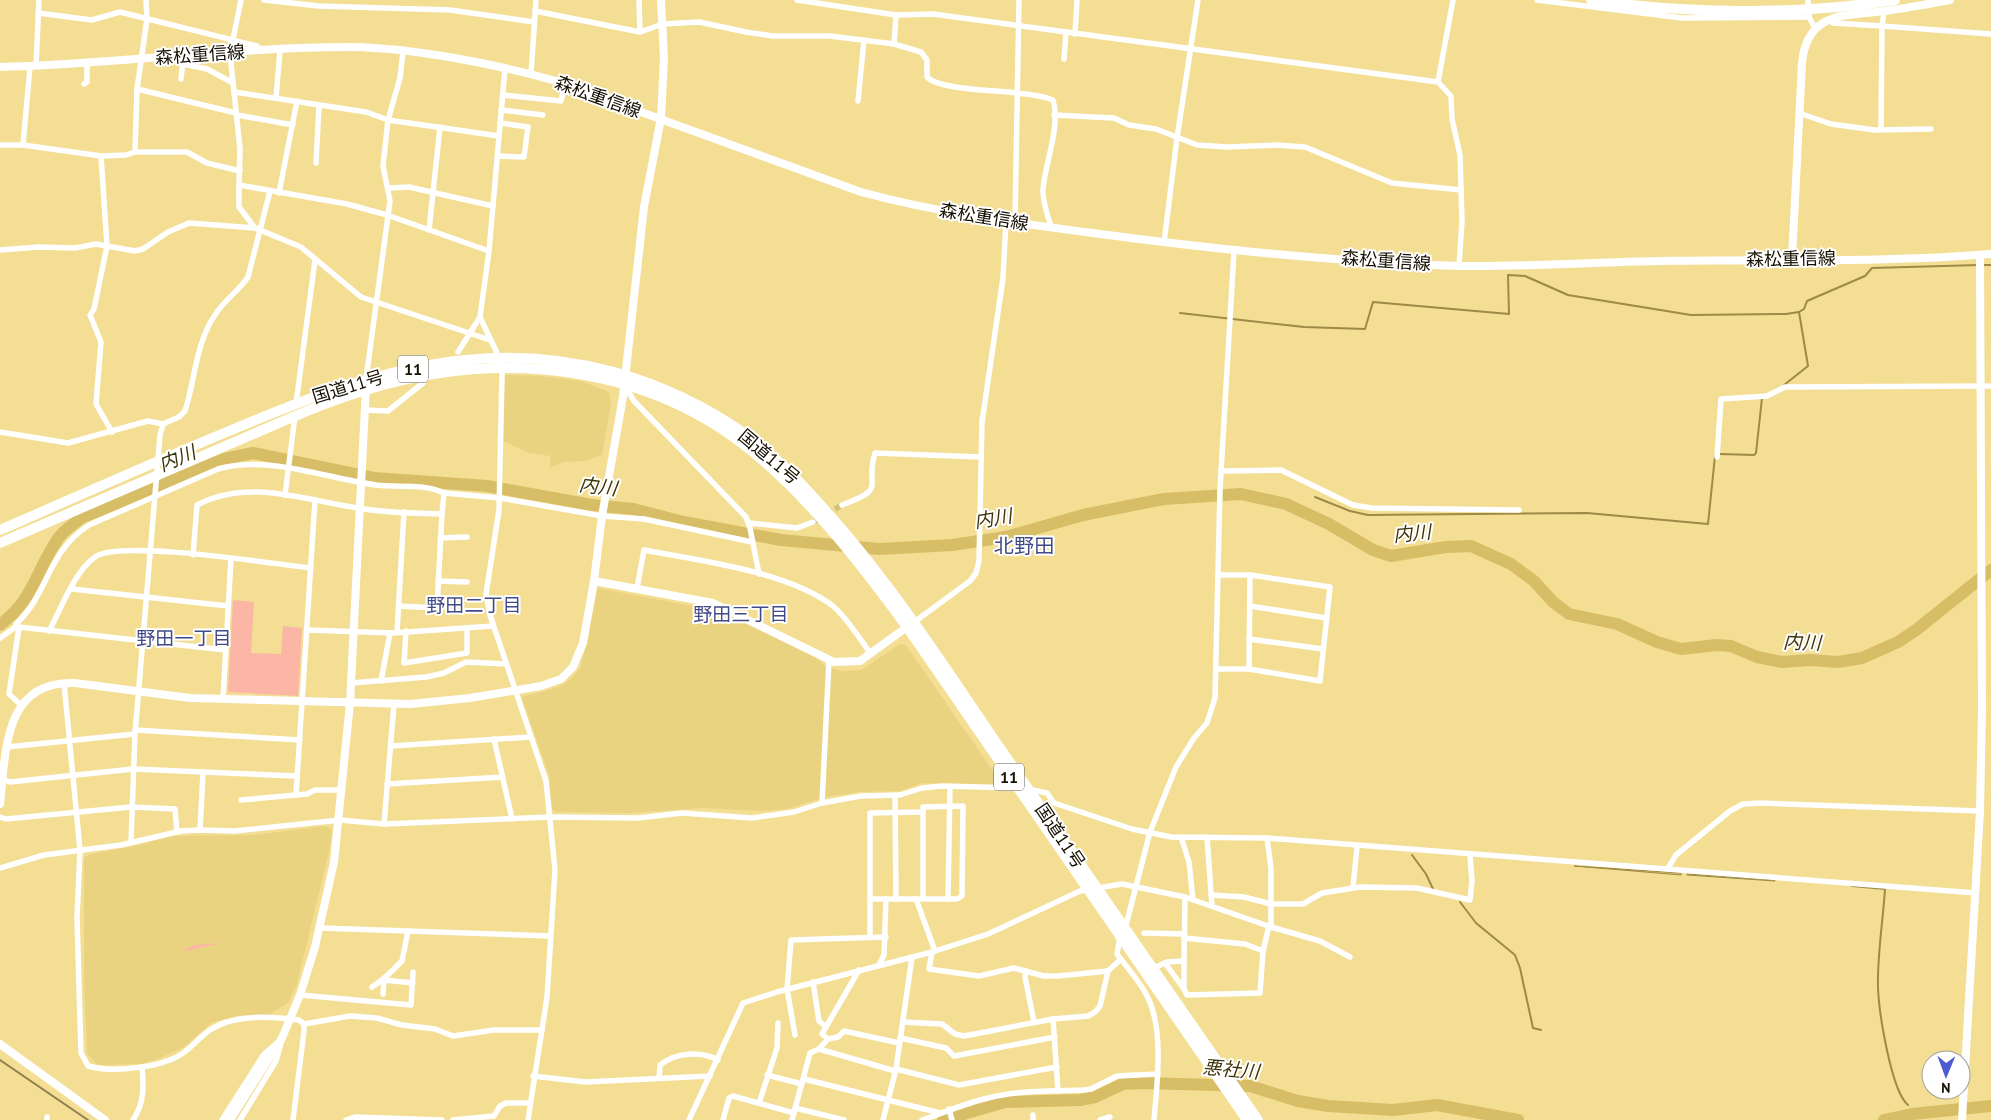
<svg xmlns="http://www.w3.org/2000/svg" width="1991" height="1120" font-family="'PT Sans','Noto Sans JP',sans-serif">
<rect width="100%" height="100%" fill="#f3de94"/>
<g fill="#ead380">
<path d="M505,375L540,376L581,381L609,392L611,403L602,455L585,461L563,462L550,468V456L529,453L503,441Z"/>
<path d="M598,588L724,612L816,657L824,666L841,671L861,670L900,644L906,645L1000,781L997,785L923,783L900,791L859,792L826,797L786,809L762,811L702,808L630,813L556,812L552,809L549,775L522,699L523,696L545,691L563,685L573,677L581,666Z"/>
<path d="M323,826L331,828L332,832L329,852L297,984L288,1003L269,1015L236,1016L211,1023L184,1047L158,1059L141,1064L98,1065L87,1054L84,983V858L90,854L135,846L172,836L255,835Z"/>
</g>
<g fill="#fbb6a6">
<path d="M233,600L254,602L251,653L281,654L283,626L302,628L298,696L228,692Z"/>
<path d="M222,943L185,951L184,950L195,945Z"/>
</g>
<g fill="#d7be66" stroke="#9d8a47">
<path d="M1574,866L1681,873V875Z"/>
<path d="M1687,874L1775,880V881L1687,875Z"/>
</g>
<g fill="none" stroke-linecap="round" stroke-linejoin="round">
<g stroke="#9d8a47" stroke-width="2">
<path d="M1983,265H1991"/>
<path d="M1180,313L1304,327L1365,329L1373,302L1509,314L1508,275L1525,276L1568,295L1691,315L1786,314L1799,312L1804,309L1807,301L1865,276L1872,268L1979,265"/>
<path d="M1784,385L1808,366L1799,312"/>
<path d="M1720,454L1754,455L1756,453L1762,398"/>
<path d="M1315,497L1350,511L1368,515L1587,513L1708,524L1715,456"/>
<path d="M1412,855L1426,874L1433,889"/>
<path d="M1852,886L1885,889C1883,921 1877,956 1878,988C1879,1012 1891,1091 1908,1105"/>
<path d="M1460,902L1476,923L1515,955L1520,968L1533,1028L1541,1030"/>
</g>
<g stroke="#d7be66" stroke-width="12">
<path d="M0,625C33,599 34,577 54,545C60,533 71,526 81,518L224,459L253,453L374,478L487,486L592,505L633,509L684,522L781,540L879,549L952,545L1006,537L1083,515L1164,499L1241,494L1286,504L1329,524L1373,550L1391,556L1446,547L1471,546L1511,564L1534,581L1553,602L1569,614L1617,624L1657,642L1681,649L1717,645L1731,646L1757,657L1782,662L1810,660L1838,662L1862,658L1898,642L1916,630L1991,570"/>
<path d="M943,1120L1005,1102L1080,1100L1095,1097L1123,1084L1144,1083L1250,1086L1298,1101L1328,1106L1393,1110L1437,1105L1518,1120"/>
<path d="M1884,1120L1912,1114L1991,1106"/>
</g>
<path stroke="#d2bf7e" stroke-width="5.5" stroke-dasharray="5.5 3" stroke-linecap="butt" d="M813,522L842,505"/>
<g stroke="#fff" stroke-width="5.5">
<path d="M241,0L230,54L240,149L239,185L347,204L387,215L489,251"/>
<path d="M264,0L319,6L450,10L534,22"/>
<path d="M639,0L640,32"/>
<path d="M797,0L896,15L933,14L1438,82L1451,96L1452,119L1460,155L1462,221L1459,266"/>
<path d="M1537,0L1682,18L1809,17"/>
<path d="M1808,0L1809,17L1815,28"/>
<path d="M535,11L640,32L663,24L699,22L746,32L773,36H830L894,44L896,15"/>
<path d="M1884,11L1882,26L1991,34"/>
<path d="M38,13L92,20L120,12L257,46L261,51"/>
<path d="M1829,19L1833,23L1882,26L1881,129"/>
<path d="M1075,34L1077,0"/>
<path d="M894,44L921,52L927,60V77C944,94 1025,88 1053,100C1061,126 1045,163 1043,189C1042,201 1048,216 1051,227"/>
<path d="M1064,59L1066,32"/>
<path d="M183,64L207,69L233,83"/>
<path d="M36,66L39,0"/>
<path d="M505,68L489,251L480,317L496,351L502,374L499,510L486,594L490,615L546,781L555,870L547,997L528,1120"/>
<path d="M531,74L536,0"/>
<path d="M181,79L183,61"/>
<path d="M1438,82L1453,0"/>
<path d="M84,84L87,82V63"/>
<path d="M137,89L236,113"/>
<path d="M234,92L366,112L388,120L499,136"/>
<path d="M503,95L561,101L565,84"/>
<path d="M276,98L280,50"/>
<path d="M858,101L864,40"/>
<path d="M501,110L543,115"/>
<path d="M1799,113L1831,124L1875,130L1931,129"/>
<path d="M237,115L293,125"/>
<path d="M1054,115L1114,118L1129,125L1156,129L1197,145L1227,147L1276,145L1305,147L1392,183L1461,190"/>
<path d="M0,145H23L30,67"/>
<path d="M23,145L101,156L126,155L135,152H187L207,163L240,171"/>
<path d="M135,152L137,89L147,19L146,0"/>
<path d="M101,156L107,246L94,309L90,315L101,342L96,404L112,432"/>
<path d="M498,156L524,157L528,127L500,123"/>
<path d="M316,163L319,105"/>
<path d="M239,185V207L255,228"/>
<path d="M388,188L409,187L493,206"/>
<path d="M279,193L297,101"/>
<path d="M1015,222L1019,0"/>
<path d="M429,230L440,127"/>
<path d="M1164,243L1177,138L1198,0"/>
<path d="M0,250L39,247L75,248L96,244L135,251L143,249L168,232L189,223L255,228L301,247L361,297L490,340"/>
<path d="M458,352L480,317"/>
<path d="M366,379L390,201L383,166L388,120L400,78L403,52"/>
<path d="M625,386L634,401L746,517L750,528L759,574"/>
<path d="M296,404L315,260"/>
<path d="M365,410L388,411L423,383L422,378"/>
<path d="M0,432L68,443L148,421L163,424"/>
<path d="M1717,457L1721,399L1767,396L1785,387L1991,386"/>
<path d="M1221,471L1281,470L1353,505L1372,508L1519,510"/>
<path d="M285,495L295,416"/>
<path d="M842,505C889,487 864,489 875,453L981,457"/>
<path d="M749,523L797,528L813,522"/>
<path d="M440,538L467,537"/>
<path d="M193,555L197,505C248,478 304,500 358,508C385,513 414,513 442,514L444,493L500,498L602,516L644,519L752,542"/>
<path d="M438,581L467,582"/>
<path d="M637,588L644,550C700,561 787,571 833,606C848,619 859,638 871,654"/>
<path d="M72,589L228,606"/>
<path d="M399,606L437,608L442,514"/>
<path d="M1250,606L1326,618"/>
<path d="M913,623L970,581L976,573L979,561L982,422L1003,278L1006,221"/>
<path d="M16,624C50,592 46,553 89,525L218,469C269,455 325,478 376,485C398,488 424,483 444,493"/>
<path d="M307,630L393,633L493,626"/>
<path d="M49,631C61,609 74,572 95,557C120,539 273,564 311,568"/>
<path d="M406,631L404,663L467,653V628"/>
<path d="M397,632L404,512"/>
<path d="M0,638L17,626"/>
<path d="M1249,639L1323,649"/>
<path d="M1216,669H1249L1320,681L1330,587L1250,575H1218"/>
<path d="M1249,669L1250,575"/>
<path d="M381,681L390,633"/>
<path d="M64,683L80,850L77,918L81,1053L88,1066C112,1073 167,1068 187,1050C200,1039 209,1027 227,1022C249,1015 277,1017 299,1020L304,1024V1031L293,1120"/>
<path d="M351,683L426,677L444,673L466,662L506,664"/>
<path d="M223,699L231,559"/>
<path d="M21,705L9,694L19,627L225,650"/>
<path d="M135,730L300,740"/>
<path d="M494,739L512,819"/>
<path d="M391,746L530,737"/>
<path d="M7,747L135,734"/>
<path d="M0,778L10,782L133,769L297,776"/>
<path d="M387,784L503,777"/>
<path d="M1028,789L1047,793L1054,803L1132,829L1171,837L1267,838L1976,893"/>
<path d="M296,795L315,500"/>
<path d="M895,795L896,899"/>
<path d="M241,800L307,794L315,790H342"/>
<path d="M822,803L829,660"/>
<path d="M0,817L6,819L131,807L175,809L177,832"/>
<path d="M384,824L394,704"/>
<path d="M200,830L203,773"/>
<path d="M1181,837L1189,862L1193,900"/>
<path d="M1207,837L1212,906"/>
<path d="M1267,838L1271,868V927"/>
<path d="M131,842L135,734L160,435L163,424L179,417L185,411C195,380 196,342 215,315C224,300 239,291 248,277L270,191"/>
<path d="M0,868L44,855L121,845L181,831L200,830L235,831L340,820L384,824L550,817L638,818L682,813L752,818L794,812L822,803L861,796L900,795L922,788L942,786L1019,788"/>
<path d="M1668,868L1676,855L1730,811L1743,804L1760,803L1980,811"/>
<path d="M1353,887L1357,847"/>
<path d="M1211,895L1244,897L1271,904H1303L1322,893L1360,887L1417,888L1470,900L1472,882L1470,855"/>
<path d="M870,899H957L962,896L963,806L923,807V899"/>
<path d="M916,899L935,951"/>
<path d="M948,899L950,787"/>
<path d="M320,928L550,936"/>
<path d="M1125,929L1150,832L1176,767L1194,738L1207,723L1215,698L1220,489L1234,251"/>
<path d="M1144,933L1184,934"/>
<path d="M870,936V813L923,812"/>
<path d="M1120,937L1117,954C1127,968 1141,982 1148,998C1164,1030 1157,1085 1154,1120"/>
<path d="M1184,938L1245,944L1263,951"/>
<path d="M932,952L929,969L979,976L1014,968L1044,976H1058L1108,971L1121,959"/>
<path d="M1184,961L1185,897"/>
<path d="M1165,963L1184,989"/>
<path d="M879,965L884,955L886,899"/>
<path d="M1154,968L1167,962L1184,961V989L1187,995L1260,993L1263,951L1269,926"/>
<path d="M1026,971L1025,977L1034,1022"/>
<path d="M813,982L819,1021L826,1027"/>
<path d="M372,987C384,980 392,971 402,961L408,931"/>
<path d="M383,994L384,980L413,983"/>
<path d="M300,995L411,1005L413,972"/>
<path d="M1053,1019L1058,1091"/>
<path d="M903,1022L942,1024L955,1034L964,1036L1053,1019L1088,1016L1095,1012L1100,1006L1108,971"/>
<path d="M304,1024L350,1016L377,1018L402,1025L435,1029L453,1036L494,1030H542"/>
<path d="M795,1035L787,989L791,940L886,937"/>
<path d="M900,1038L946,1048L954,1056L1055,1037"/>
<path d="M828,1039L838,1037L844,1031L899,1043"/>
<path d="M819,1049L895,1071"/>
<path d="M896,1069L959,1085L1057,1067"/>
<path d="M767,1075L802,1084"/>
<path d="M533,1076L585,1082L710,1076"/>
<path d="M659,1078L660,1065C676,1052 701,1051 718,1060"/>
<path d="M804,1079L940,1113"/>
<path d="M759,1103L777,1048L778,1023"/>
<path d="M795,1108L844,1120"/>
<path d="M949,1109L952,1120"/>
<path d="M47,1120V1117"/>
<path d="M133,1120C144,1104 144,1086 142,1067"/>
<path d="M222,1120L264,1054L277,1043"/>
<path d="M240,1120L276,1061L281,1043"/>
<path d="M346,1120L355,1117L442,1120"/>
<path d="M453,1120L494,1116L500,1106L506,1103H529"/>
<path d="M689,1120L743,1003L777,992L932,952L988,934L1080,891L1122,884L1185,897L1271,927L1320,941L1350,957"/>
<path d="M723,1120L729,1098L733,1096L794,1113"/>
<path d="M792,1120L810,1053L819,1049L828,1039L822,1034L859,970"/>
<path d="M883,1120L896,1069L912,957"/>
<path d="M922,1120C944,1113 965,1103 988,1098C1019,1090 1052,1091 1084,1090L1091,1089L1117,1076L1158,1074"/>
<path d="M1033,1120V1115"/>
<path d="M1100,1120L1110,1117"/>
</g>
<g stroke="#fff" stroke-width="8">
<path d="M0,67C117,64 234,47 351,47C414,48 496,64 556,81L861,192C934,212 1010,222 1085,232C1210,249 1335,262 1460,266C1527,267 1594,262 1660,261C1770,259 1881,263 1991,254"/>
<path d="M1792,259L1802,63C1807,11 1845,16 1885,11C1907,8 1928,4 1950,0"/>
<path d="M594,581L713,603L834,662L860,661L907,627"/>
<path d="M0,804C6,752 3,680 75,683L190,698L410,704L470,698L541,686L561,679L573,667L583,643L594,581L602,516L623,397L644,207L661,118L664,59L661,0"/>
<path d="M0,1044L105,1120"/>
<path d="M230,1120L282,1038L300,995L315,947L334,862L350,703L366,387"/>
<path d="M1962,1120L1980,811L1982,709L1980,255"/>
</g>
<g stroke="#fff" stroke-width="10">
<path d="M1591,0C1686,14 1800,15 1895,0"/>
<path d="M0,530C76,497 152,463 229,431C305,399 383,368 466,360C567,349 666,378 748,436C777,457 802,484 826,511C889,581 940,660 993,738C1081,865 1170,992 1258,1120"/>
<path d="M0,543C77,510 153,477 230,444C275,425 319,404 366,390C500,349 651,363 760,458C817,507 863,567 907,627L1247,1120"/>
</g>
<path stroke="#8f8151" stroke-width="2" d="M0,1060L88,1120"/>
</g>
<g text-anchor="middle" stroke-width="4" stroke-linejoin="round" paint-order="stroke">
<g fill="#fff" stroke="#5c584c" stroke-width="1">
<rect x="398" y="355.5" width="30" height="27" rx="4"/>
<rect x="994" y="763.5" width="30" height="27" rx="4"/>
</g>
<g font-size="16" font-weight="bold" fill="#161000">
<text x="413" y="375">11</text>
<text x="1009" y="783">11</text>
</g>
<g font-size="18" fill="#161000" stroke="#fff">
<text transform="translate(200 55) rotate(-4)" y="6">森松重信線</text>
<text transform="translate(598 97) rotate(20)" y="6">森松重信線</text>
<text transform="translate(984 217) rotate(9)" y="6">森松重信線</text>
<text transform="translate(1791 259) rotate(-1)" y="6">森松重信線</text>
<text transform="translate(1386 261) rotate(4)" y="6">森松重信線</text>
<text transform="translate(348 387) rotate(-17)" y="6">国道11号</text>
<text transform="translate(769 457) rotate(40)" y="6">国道11号</text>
<text transform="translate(1060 836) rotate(56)" y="6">国道11号</text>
</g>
<g font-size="19" font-style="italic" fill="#3e340c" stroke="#fff">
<text transform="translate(177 458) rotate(-22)" y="7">内川</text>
<text transform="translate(598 486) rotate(7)" y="7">内川</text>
<text transform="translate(993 518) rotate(-9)" y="7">内川</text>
<text transform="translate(1412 533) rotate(-5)" y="7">内川</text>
<text transform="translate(1802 642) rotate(2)" y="7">内川</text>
<text transform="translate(1231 1069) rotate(5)" y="7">悪社川</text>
</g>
<g font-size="19" fill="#414b88" stroke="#fff">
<text x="474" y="612">野田二丁目</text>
<text x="741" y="621">野田三丁目</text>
<text x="184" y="645">野田一丁目</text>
</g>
<g font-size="20" fill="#414b88" stroke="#fff">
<text x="1024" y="553">北野田</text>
</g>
</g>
<g transform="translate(1946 1075) rotate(181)"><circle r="24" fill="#ffffff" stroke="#a29f99"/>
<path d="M0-4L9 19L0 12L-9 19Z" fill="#4e5ad0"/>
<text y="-8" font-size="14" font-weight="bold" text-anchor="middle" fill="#161000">N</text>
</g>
</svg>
